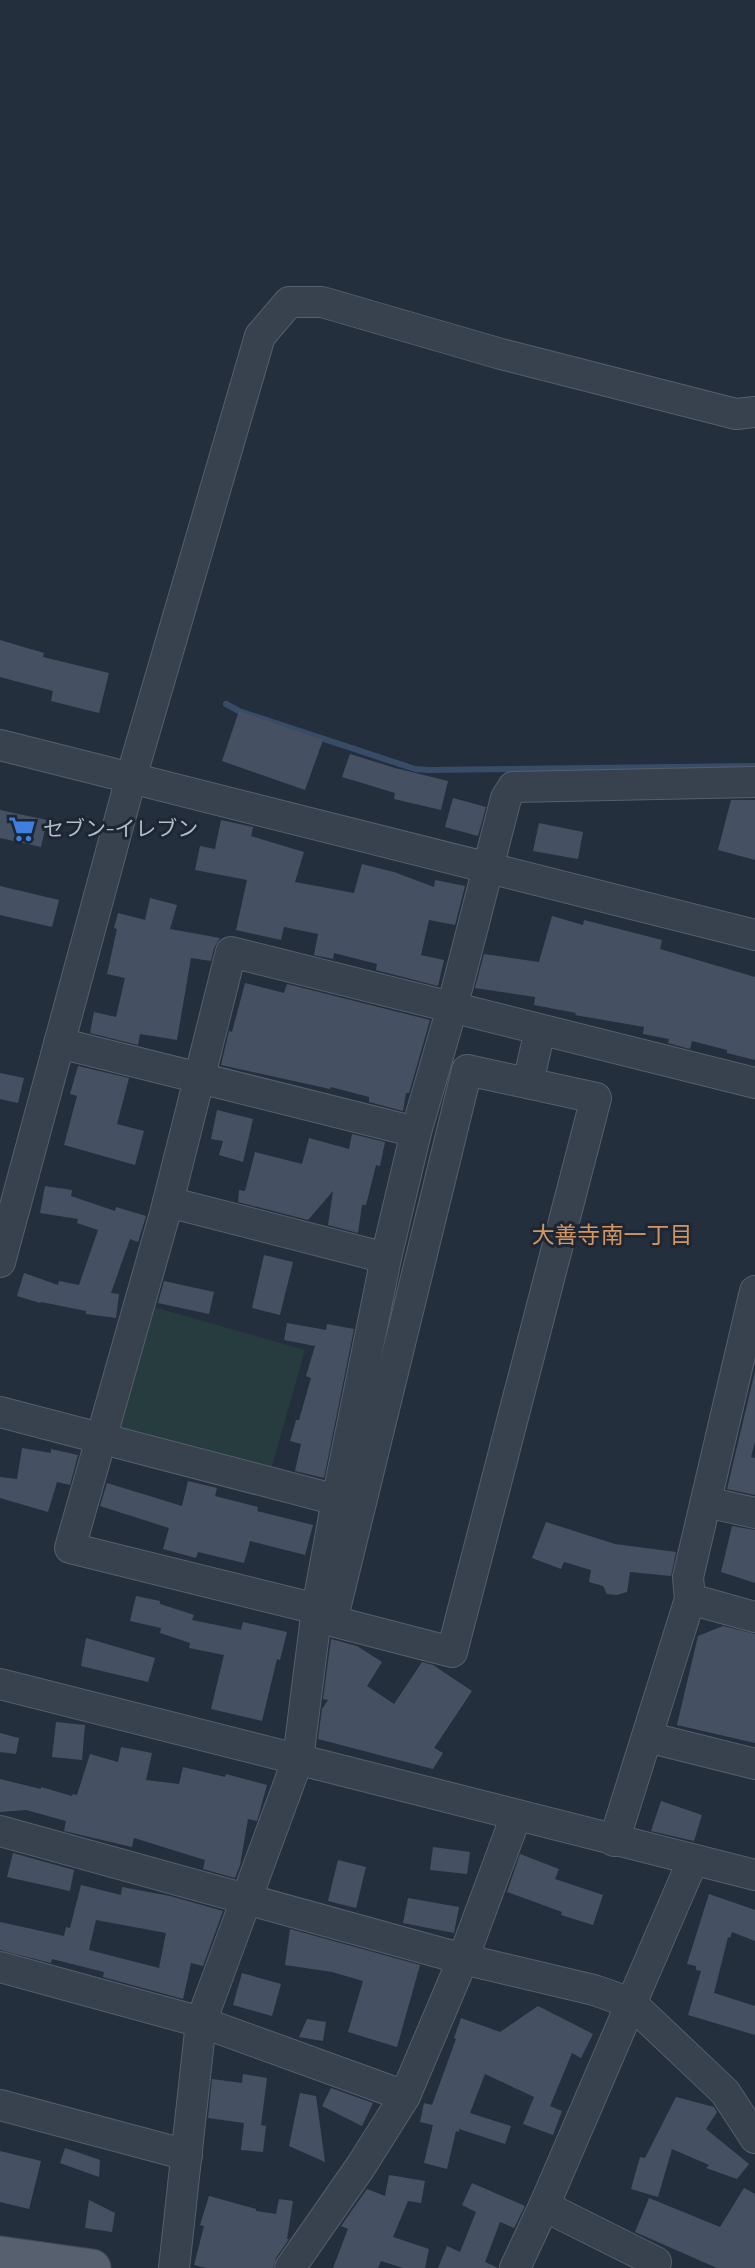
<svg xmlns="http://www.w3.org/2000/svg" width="755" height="2268" font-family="Barlow,'Noto Sans JP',sans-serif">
<rect width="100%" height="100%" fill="#242f3e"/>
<path fill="#263c3f" d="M150,1306L305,1350L270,1473L115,1429Z"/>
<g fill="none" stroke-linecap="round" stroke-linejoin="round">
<path stroke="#394c67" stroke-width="6" d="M226,704L239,711L415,769L429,770L755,766"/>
</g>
<g fill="#455162" fill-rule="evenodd">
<path d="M0,640L44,653L43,657L109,673L99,713L51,701L53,691L0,677Z"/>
<path d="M239,711L323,740L305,790L222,761Z"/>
<path d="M350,754L395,768L448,781L441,810L394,799L395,793L342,777Z"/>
<path d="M453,798L486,807L478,836L445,827Z"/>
<path d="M731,800H755V860L718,850Z"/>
<path d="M0,810L47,820L41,847L0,838Z"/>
<path d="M221,820L253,827L251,836L304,852L295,882L354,893L362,864L394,872L434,887L435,880L465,886L455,925L429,920L421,955L444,960L438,986L376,970L377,964L334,953L333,959L314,955L318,934L284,927L281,940L236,930L247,880L195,870L200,846L215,849Z"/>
<path d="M539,823L583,832L578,859L533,851Z"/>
<path d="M0,886L59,900L52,927L0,915Z"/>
<path d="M150,898L177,905L170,929L220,938L214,948L211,961L191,958L177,1040L140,1034L138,1045L90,1033L94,1012L116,1017L125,978L107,974L117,929L114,928L118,913L145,920Z"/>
<path d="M552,916L583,925L584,920L662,940L660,949L755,977V1060L727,1053V1050L692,1041L690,1049L668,1043L669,1039L643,1034L644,1027L575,1015L576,1013L534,1005L535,997L475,988L484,954L539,962Z"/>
<path d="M245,983L284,993L287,984L430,1020L409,1093H406L403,1111L369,1102V1097L331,1087L330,1089L221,1065L229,1031L232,1032Z"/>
<path d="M78,1066L129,1078L117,1124L144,1131L135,1165L64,1145L77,1096L70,1094Z"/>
<path d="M0,1073L24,1078L18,1103L0,1099Z"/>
<path d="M217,1110L253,1119L243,1162L219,1155L223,1141L211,1139Z"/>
<path d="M352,1134L385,1142L380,1166L376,1165L366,1205H362L358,1233L328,1225L333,1191L308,1220L238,1202L239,1190L245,1191L255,1152L302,1164L309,1138L349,1149Z"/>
<path d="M45,1186L72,1190L71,1196L115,1211L116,1207L146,1216L138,1242L130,1239L111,1293L119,1294L116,1318L86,1314V1311L41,1302L40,1303L17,1296L24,1273L58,1285L59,1281L79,1285L98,1230L77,1223L78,1219L40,1213Z"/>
<path d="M264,1255L293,1262L280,1315L252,1308Z"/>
<path d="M164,1281L214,1292L209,1314L158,1303Z"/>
<path d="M287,1323L326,1330L327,1324L354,1329L324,1478L295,1471L301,1444L290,1441L296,1420H299L311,1378L306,1376L315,1346L284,1340Z"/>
<path d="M755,1371V1442L751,1457L755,1458V1495L727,1489Z"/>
<path d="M22,1448L51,1453V1449L78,1455L70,1485L57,1482L48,1512L0,1498V1477L17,1479Z"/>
<path d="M188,1481L217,1488L215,1496L258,1507L257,1511L313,1525L305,1555L250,1541L244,1563L198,1552L196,1558L163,1549L169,1528L100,1506L107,1483L182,1506Z"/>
<path d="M546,1522L615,1544L676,1552L671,1576L630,1572L627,1592L617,1595L607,1594L603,1586L589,1582L591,1570L564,1562L561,1569L532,1558Z"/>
<path d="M732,1526L755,1530V1583L721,1572Z"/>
<path d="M136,1596L160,1601V1604L194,1615L192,1620L241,1630L243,1622L287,1632L280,1660L277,1659L262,1721L211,1709L224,1655L189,1648L190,1643L160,1633L161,1628L130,1621Z"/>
<path d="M723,1626L755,1634V1743L677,1725L698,1636Z"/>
<path d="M86,1638L155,1658L148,1682L81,1666Z"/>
<path d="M331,1639L357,1646L382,1662L367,1686L394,1704L422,1662L433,1665L472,1691L434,1748L443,1753L433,1769L318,1739L322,1709L328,1700L323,1699Z"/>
<path d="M56,1722L85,1725L82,1760L52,1757Z"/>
<path d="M0,1733L19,1738L16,1754L0,1752Z"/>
<path d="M121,1747L152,1753L146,1780L179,1784L183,1767L225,1777L226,1774L267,1785L257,1821L248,1819L240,1865L235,1878L203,1869L205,1860L134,1838L132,1847L64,1831L66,1821L26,1810L0,1812V1779L41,1789V1787L72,1796L73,1794L77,1795L90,1754L118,1762Z"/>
<path d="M661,1801L702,1815L694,1841L651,1831Z"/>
<path d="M433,1847L470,1852L467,1874L430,1870Z"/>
<path d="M13,1853L74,1870L70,1891L7,1877Z"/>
<path d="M520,1854L559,1869L555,1879L603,1895L593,1925L561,1915L562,1912L507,1892Z"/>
<path d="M338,1860L366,1867L356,1908L328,1901Z"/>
<path d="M81,1885L121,1895L122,1887L170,1896L223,1911L203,1966L191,1963L183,1999L103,1977L104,1972L52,1959L51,1963L0,1950V1922L64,1936L66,1927L70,1928ZM96,1920L166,1933L159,1968L89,1950Z"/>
<path d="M709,1894L755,1910V1941L732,1932L730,1938L728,1937L714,1993L755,2006V2035L688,2015L701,1971L696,1970V1966L687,1964Z"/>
<path d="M408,1898L459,1907L454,1933L403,1923Z"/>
<path d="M290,1929L420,1965L397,2047L348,2032L363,1981L332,1972L285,1965Z"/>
<path d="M242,1973L281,1984L272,2016L233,2005Z"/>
<path d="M538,2006L593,2034L581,2058L572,2053L550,2106L562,2111L553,2135L523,2124L534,2097L485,2074L470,2113L511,2126L505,2144L459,2129V2132L456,2131L447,2169L424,2163L433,2125L420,2122L424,2103L432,2105L456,2039L454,2038L461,2018L500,2032Z"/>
<path d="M307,2019L326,2022L323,2041L299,2037Z"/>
<path d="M243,2074L267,2078L261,2125L266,2126L263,2152L241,2150L244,2123L208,2118L212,2079L242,2083Z"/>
<path d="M331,2088L373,2103L362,2126L322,2106Z"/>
<path d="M300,2093L316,2096L325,2162L289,2146Z"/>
<path d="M676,2097L714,2107L717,2112L706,2129L749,2164L737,2179L706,2168L709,2165L672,2149L658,2197L631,2189L640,2157L645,2158Z"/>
<path d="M65,2148L100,2160L99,2177L60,2163Z"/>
<path d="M0,2151L41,2161L29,2209L0,2202Z"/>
<path d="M389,2175L425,2181L421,2203L408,2201L393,2237L429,2249L425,2268H403L381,2261L378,2268H333L348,2229L341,2226L367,2189L385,2196Z"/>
<path d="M472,2183L525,2206L514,2228L500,2222L485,2262L498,2268H438L447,2246L460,2252L476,2212L462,2205Z"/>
<path d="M744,2188L755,2194V2268H717L635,2232L649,2198L720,2227Z"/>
<path d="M209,2196L256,2209V2211L276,2214L279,2199L293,2201L287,2239H289L276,2258L273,2268H206L194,2265L204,2226L200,2225Z"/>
<path d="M89,2200L115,2213L112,2232L85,2228Z"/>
</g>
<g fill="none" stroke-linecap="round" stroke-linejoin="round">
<defs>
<g id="minor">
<path d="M0,745L755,935"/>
<path d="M59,1043L416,1132"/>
<path d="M467,1070L596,1098L452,1652L332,1621Z"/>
<path d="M528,1083L540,1030"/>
<path d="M168,1202L386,1258"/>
<path d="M0,1262L131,778L260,336L289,302H322L501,354L736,414L755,412"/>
<path d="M0,1412L337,1500"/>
<path d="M706,1502L755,1513"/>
<path d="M690,1599L688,1577L755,1291"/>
<path d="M317,1609L70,1548L166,1210L231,952L755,1083"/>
<path d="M0,1684L755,1875"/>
<path d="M647,1737L755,1764"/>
<path d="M0,1831L463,1959L594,1990L631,2003L725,2092L755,2138"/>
<path d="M614,1841L690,1599L755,1617"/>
<path d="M0,1967L201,2022L405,2096"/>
<path d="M0,2105L187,2155"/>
<path d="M544,2206L656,2262"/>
<path d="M174,2268L201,2022L298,1759L317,1609L337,1500L386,1258L416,1132L452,1008L506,798L513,787L755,782"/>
<path d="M290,2268L361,2166L405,2096L463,1959L516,1816"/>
<path d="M515,2268L544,2206L693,1860"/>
</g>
<path id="major" d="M0,2255L92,2268"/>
</defs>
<use href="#minor" stroke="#565f6c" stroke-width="32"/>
<use href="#major" stroke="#414a57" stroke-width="39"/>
<use href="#minor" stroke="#38414e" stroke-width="30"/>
<use href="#major" stroke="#56606e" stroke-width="37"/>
</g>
<defs>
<symbol id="supermarket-bare" viewBox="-9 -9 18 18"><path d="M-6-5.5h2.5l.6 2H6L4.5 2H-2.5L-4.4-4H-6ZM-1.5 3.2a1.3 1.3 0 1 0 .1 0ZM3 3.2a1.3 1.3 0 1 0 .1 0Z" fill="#3f7fe0" stroke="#1d2633" stroke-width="2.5" paint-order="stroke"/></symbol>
</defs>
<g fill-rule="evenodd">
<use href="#supermarket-bare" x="3" y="810" width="38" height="38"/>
</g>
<g text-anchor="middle" stroke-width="6" stroke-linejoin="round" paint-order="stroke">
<g font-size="21" fill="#b4bcc9" stroke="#1d2633" text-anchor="start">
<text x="43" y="836">セブン-イレブン</text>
</g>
<g font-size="23" fill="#d59563" stroke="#1d2633">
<text x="612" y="1243">大善寺南一丁目</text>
</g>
</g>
</svg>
